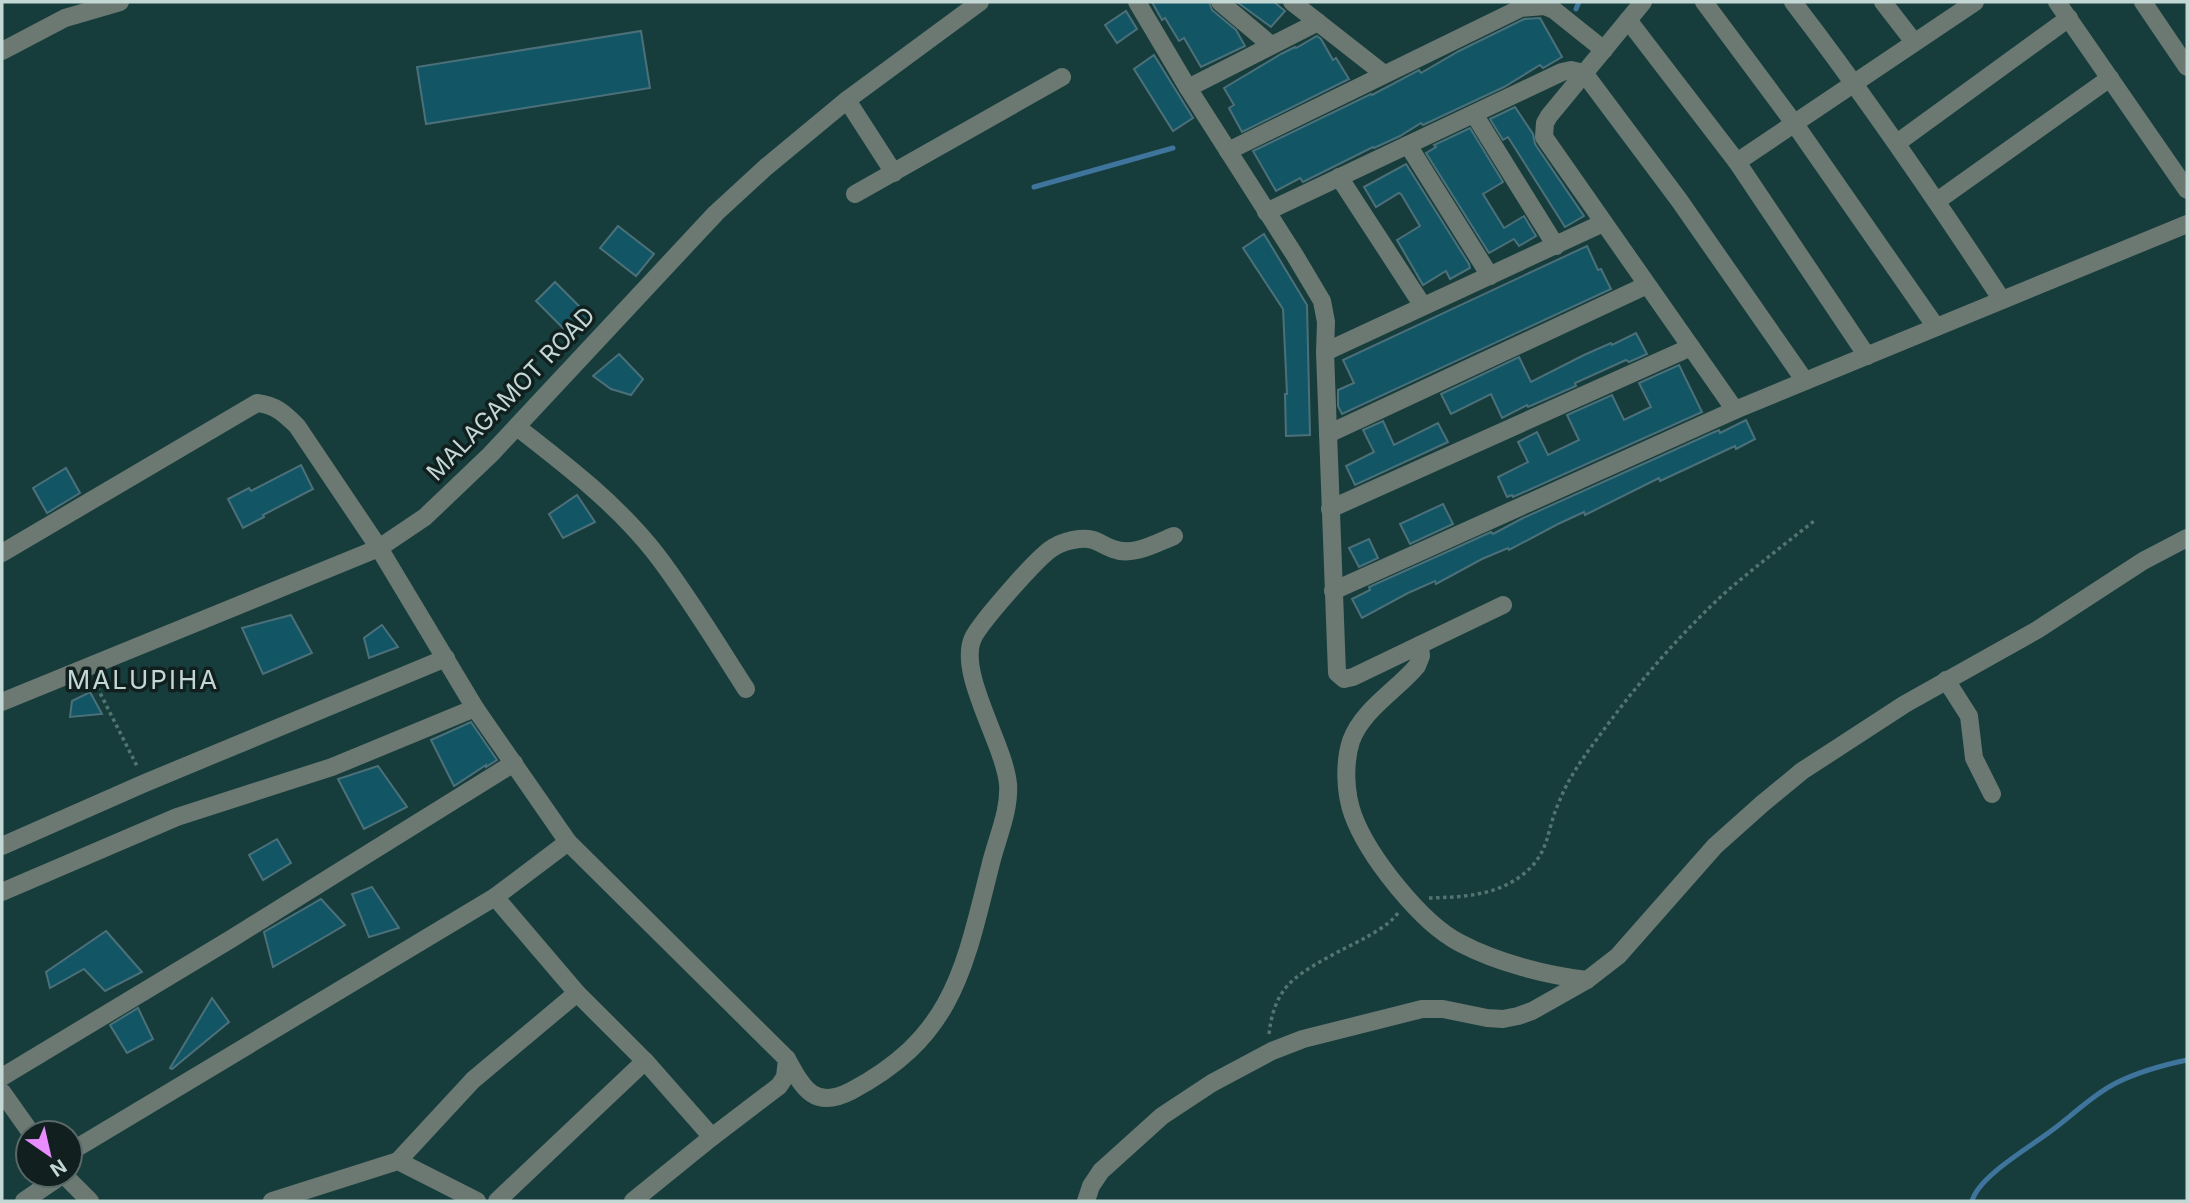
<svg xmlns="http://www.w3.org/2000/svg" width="2189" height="1203" font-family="Inter,sans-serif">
<rect width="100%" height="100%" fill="#163d3b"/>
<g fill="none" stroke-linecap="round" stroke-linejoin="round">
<g stroke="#3f759d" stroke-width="5">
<path d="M1576,9L1579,2"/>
<path d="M1034,187L1173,148"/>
<path d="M1972,1201C1979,1176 2030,1147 2051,1131C2073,1115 2092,1095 2116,1083C2138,1072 2163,1065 2187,1060"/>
</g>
</g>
<g fill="#125665" stroke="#4c707a" stroke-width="2">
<path d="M1152,2H1209L1212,10L1236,30L1245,46L1201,67L1184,38L1179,41L1165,18L1162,20Z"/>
<path d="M1237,2H1274L1285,11L1271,27Z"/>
<path d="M1126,11L1137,29L1117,43L1105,25Z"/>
<path d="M1540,18L1562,57L1543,68L1540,65L1504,87L1423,125L1421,123L1400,136L1374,148L1373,147L1303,182L1300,178L1276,191L1253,151L1371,94L1372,95L1419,70L1421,73L1459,51L1524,19Z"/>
<path d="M641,31L650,88L426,124L417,67Z"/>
<path d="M1317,36L1321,39L1333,60L1336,58L1349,79L1242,132L1229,108L1234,105L1224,88L1281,54L1295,47L1296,48Z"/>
<path d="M1154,55L1193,118L1173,131L1134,69Z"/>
<path d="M1515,107L1533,134L1535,144L1584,216L1565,227L1508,137L1503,140L1490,119Z"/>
<path d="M1470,128L1503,182L1483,194L1504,228L1524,216L1536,236L1519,246L1514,239L1489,253L1426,153L1436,147L1434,145Z"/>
<path d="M1406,164L1469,264L1470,268L1450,279L1446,271L1423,285L1397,240L1420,226L1401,194L1399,193L1376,207L1364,187Z"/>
<path d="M618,226L654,254L636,276L600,248Z"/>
<path d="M1264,234L1307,305L1310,435L1286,436L1285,394H1287L1283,309L1243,248Z"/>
<path d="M1587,246L1598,270L1601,269L1611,289L1342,414L1338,406V390L1354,383L1343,360Z"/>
<path d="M555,282L591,318L572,337L536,301Z"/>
<path d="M1636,333L1647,354L1629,362L1626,360L1575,383L1576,386L1528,407L1527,405L1502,418L1491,394L1451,414L1441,394L1519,357L1531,382L1584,355L1611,343L1612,345Z"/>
<path d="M619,354L643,379L631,395L611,389L593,376Z"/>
<path d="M1679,365L1702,412L1513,497L1512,495L1507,497L1498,477L1528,462L1518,442L1537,432L1548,455L1579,440L1567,415L1612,395L1624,420L1651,407L1639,383Z"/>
<path d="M1746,420L1755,439L1736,449L1735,446L1660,481L1659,478L1585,515L1584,512L1558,524L1509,550L1508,548L1482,559L1436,584L1435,581L1408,593L1362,618L1352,599L1370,590L1369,587L1491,532L1493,534L1523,518L1712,433L1719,430L1720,433Z"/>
<path d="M1383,421L1394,445L1438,423L1448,442L1355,485L1346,466L1374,452L1363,430Z"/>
<path d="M301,465L313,489L263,515L264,517L243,528L228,499L249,488L251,491Z"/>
<path d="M66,468L80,493L47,513L33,488Z"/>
<path d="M577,495L595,522L563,538L549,514Z"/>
<path d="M1443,504L1453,524L1410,544L1400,524Z"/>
<path d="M1369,539L1378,558L1359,567L1349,548Z"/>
<path d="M291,615L312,653L263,674L242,628Z"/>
<path d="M382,625L398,647L369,658L364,638Z"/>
<path d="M90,692L102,714L70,717L72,701Z"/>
<path d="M471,722L497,760L486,767V765L454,786L431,740Z"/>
<path d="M378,766L407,807L364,829L338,779Z"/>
<path d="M277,839L291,863L263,880L249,855Z"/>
<path d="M372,887L399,928L369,937L352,894Z"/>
<path d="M321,899L345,925L273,967L264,932Z"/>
<path d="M106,931L142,972L105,991L84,969L50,988L46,972Z"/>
<path d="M212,998L229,1022L172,1069L170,1068Z"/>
<path d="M138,1008L153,1039L127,1053L110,1025Z"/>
</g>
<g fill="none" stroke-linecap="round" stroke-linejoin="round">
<g stroke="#547472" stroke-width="3.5" stroke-dasharray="3.5 3.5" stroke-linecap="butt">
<path d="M94,681L138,768"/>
<path d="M1429,898C1462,897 1494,896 1521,876C1551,853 1545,833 1559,802C1568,779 1582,759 1597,739C1636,685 1678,636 1727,591C1755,567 1785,544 1814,521"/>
<path d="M1269,1034C1271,1016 1276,998 1289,984C1304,968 1342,950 1363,939C1375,932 1389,925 1398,913"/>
</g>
<g stroke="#6b7972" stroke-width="18">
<path d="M1137,2L1188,88L1294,254L1322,301L1326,322L1325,352L1337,673L1344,679L1353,677L1503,605"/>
<path d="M1220,2L1271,45"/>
<path d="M1292,2L1384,74"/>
<path d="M1643,2L1549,116L1545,123L1544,137L1735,410"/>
<path d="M1704,2L1794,123L1936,327"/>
<path d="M1793,2C1867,98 1935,198 2002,300"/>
<path d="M1883,2L1914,42"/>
<path d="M2057,2L2187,190"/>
<path d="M2143,2L2187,67"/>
<path d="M1628,20L1737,162L1867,356"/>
<path d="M2,51L65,18L120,2"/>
<path d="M1188,88L1318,22"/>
<path d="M847,100L894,173"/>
<path d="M1474,114L1556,246"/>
<path d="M1897,143L2069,18"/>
<path d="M1408,145L1490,276"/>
<path d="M1228,151L1521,8L1544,6L1554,10L1604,50"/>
<path d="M1737,162L1975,2"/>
<path d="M1339,177L1423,306"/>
<path d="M855,194L1062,77"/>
<path d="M1937,201L2110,78"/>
<path d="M1266,212L1562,72L1571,70L1584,73L1679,200L1805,381"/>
<path d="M1325,352L1603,223"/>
<path d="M517,427C566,465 618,505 656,554C689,597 717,644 746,689"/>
<path d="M1328,434L1647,285"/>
<path d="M1330,509L1691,347"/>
<path d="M2,553L257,403C275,405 284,413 297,426L379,548L475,708L568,842L787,1059L785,1077L779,1086L712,1137L633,1201"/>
<path d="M1333,591L1735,410L2187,224"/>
<path d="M1420,645L1421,656L1417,666C1397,690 1362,710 1351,741C1344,763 1345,793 1353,815C1368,856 1421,923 1460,943C1498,963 1546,975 1587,980"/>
<path d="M1946,680L1969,716L1974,758L1992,794"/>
<path d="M2,702L379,548L425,517L491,454L716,213L766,167L847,100L980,2"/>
<path d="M2,846L145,783L446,658"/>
<path d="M2,892L177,817L332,767L475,708"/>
<path d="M495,897L577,993L645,1061L712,1137"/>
<path d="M787,1059C803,1088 814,1110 851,1091C953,1037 964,970 990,867C996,840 1010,812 1008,784C1004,743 957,673 973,638C980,623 1039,555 1054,547C1061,543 1070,540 1079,539C1094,537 1100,544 1113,549C1133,557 1156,543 1174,536"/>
<path d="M2,1077L231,939L514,763"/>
<path d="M2,1092L31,1133"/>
<path d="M70,1152L495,897L568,842"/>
<path d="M398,1161L473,1080L577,993"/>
<path d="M64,1175L90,1201"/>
<path d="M24,1201L62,1175"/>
<path d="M272,1201L398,1161L477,1201"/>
<path d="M497,1201L645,1061"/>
<path d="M1086,1201L1091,1186L1101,1171L1162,1116L1212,1083L1272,1051L1303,1039L1422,1009H1443L1487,1018L1503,1019L1518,1016L1532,1011L1587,980L1618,956L1715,846L1762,804L1802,771L1905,704L2037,630L2143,561L2187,538"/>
</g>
</g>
<g text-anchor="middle" stroke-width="7" stroke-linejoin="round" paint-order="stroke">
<g font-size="24" fill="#c3d7d5" stroke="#11201f">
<text transform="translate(511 394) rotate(-46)" y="8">MALAGAMOT ROAD</text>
</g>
<g font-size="26" letter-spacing="2" fill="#c3d7d5" stroke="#11201f">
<text x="143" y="689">MALUPIHA</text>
</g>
</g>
<rect width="2189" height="1203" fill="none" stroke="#c3d7d5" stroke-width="7"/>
<g transform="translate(49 1154) rotate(146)"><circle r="33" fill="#11201f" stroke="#586968" stroke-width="2"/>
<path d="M0-5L12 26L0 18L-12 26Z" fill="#e98dfe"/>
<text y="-10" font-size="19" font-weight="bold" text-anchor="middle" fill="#c3d7d5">N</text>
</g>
</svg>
